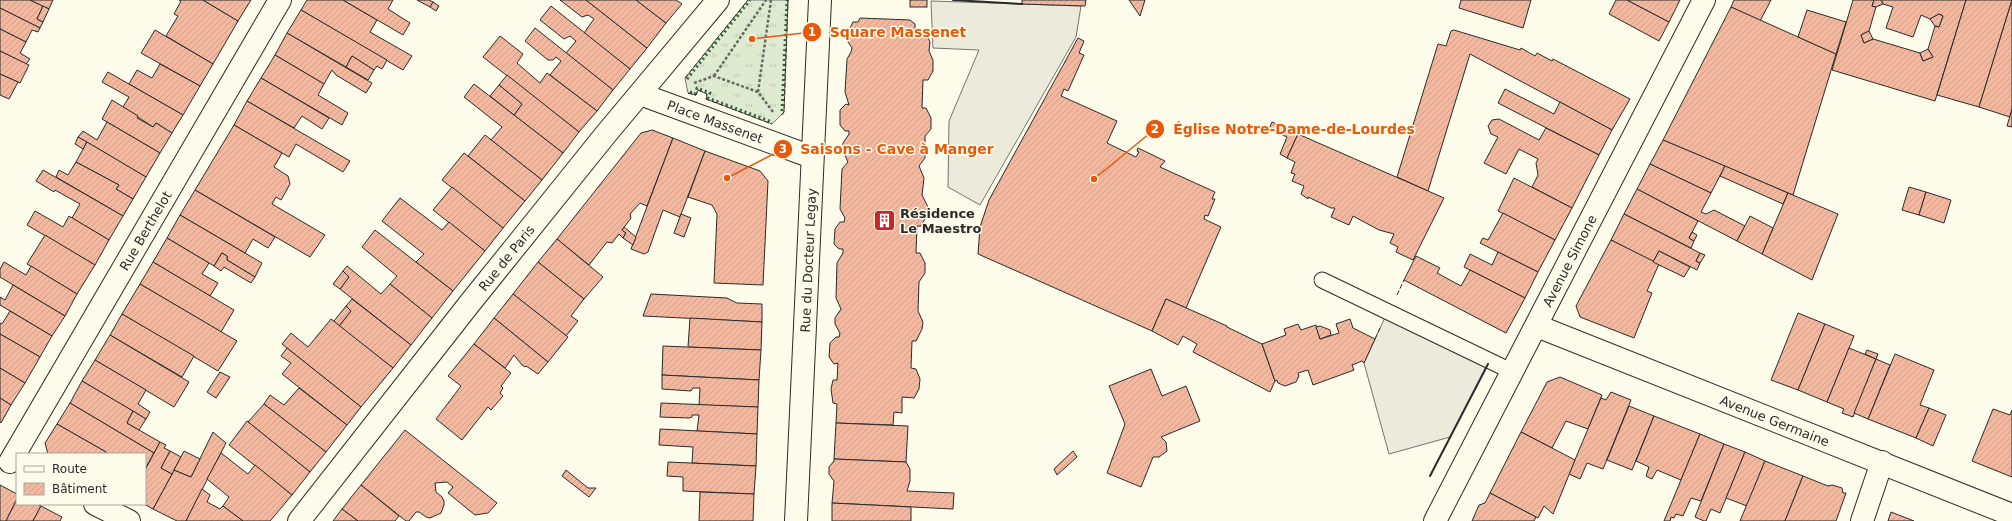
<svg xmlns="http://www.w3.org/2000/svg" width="2012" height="521" font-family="'DejaVu Sans',sans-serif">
<defs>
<pattern id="grass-tufts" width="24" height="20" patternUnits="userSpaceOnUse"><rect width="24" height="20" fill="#deebd1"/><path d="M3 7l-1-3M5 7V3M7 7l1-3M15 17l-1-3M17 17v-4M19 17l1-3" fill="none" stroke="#bfcab4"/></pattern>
<pattern id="building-hatch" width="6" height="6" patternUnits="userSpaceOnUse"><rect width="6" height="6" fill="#f2b8a0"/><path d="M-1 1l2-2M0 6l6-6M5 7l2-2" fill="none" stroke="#d09e8a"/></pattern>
</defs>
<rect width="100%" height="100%" fill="#fdfbea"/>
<path fill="url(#grass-tufts)" stroke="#74746e" d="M748,0H788L784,112L772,124L706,99L707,94L698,90L696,95L688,93L685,78Z"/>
<g fill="#eceadb" stroke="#74746e">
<path d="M931,1L1081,6L1076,37L980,205L948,187L949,121L979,50L933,48Z"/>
<path d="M1387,313L1490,361L1450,437L1389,454L1364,363Z"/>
</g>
<g fill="url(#building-hatch)" stroke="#2b2b2b">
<path d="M0,0H30L43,6L37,19L43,22L40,28L0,8Z"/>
<path d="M30,0H53L49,9Z"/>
<path d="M179,0H203L238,21L213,64L166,36L178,16L174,14L181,1Z"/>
<path d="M203,0H251L238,21Z"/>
<path d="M307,0H343L377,20L370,32L412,56L403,70L301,10Z"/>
<path d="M343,0H393L388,9L410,23L403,35Z"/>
<path d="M417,0H429L433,2L430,7Z"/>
<path d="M560,0H586L647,48L630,69L584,33L594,19L588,15L582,17Z"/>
<path d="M586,0H636L666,23L647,48Z"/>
<path d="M636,0H676L682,4L666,23Z"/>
<rect x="910" y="0" width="17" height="7"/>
<path d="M1022,0H1086L1085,6L1022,4Z"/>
<path d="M1129,0H1145L1140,16Z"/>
<path d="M1461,0H1531L1523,28L1459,8Z"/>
<path d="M1616,0H1627L1669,22L1659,41L1609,14Z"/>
<path d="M1627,0H1680L1669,22Z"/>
<path d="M1734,0H1771L1760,21L1731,7Z"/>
<path d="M1853,0H1874L1872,6L1876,7L1869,31L1861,35L1864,43L1873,39L1920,53L1923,61L1933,57L1928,49L1935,26L1939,27L1943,16L1939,14L1930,19L1921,15L1913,37L1886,28L1893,7L1883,4L1881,0H1966L1935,101L1832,70Z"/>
<path d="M1874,0H1881L1883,4L1876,7L1872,6Z"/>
<path d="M1966,0H2012L1979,107L1937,95Z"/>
<path d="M2012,0V109L2010,117L1979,107Z"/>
<path d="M433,2L439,6L436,11L430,7Z"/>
<path d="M43,6L49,9L43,22L37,19Z"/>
<path d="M551,6L630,69L613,90L566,53L576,41L570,36L564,39L540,20Z"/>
<path d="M1731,7L1836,54L1793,195L1663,140Z"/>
<path d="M0,8L40,28L38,32L32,30L26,42L0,29Z"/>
<path d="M301,10L387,60L382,69L377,66L374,70L352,56L346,67L287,33Z"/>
<path d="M1807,10L1846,22L1836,54L1798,37Z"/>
<path d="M1939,14L1943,16L1939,27L1935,26L1930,19Z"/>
<path d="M860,18L910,20L915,24V31H925L930,42L929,51L933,60V71L928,80H923L922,108H926L931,118V129L925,136V158L919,166L924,178L922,195L928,207L927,215L921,226H917L916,253H920L925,263V273L919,282L918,311L923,322L922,329L916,341H912L911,368L916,369L920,379L919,389L914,398L902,397V413L894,412L893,425L836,423L837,404L833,403L831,389L833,380H837L838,363L834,364L829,357L830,343L836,337H839L840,333L835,324V318L841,309L836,298L837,263L843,253V249H839L834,244L835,229L840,222H844L845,218L840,209L842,169L848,162L843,151V143L849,134V131H845L840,125V110L846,104L849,105L845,92L847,59L851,52L852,48L848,42V32L853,22H858Z"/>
<path d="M535,28L613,90L597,111L550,75L561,61L556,57L553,60H548L525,41Z"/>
<path d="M0,29L26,42L20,53L30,59L26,64L0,51Z"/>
<path d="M155,30L213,64L200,86L141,53Z"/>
<path d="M1454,30L1520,50L1521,48L1535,56L1537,53L1552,61L1553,59L1630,99L1612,130L1470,54L1428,191L1397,177L1438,44L1446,46L1451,31Z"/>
<path d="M1869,31L1873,39L1864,43L1861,35Z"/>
<path d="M287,33L372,83L366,93L336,75L332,70L324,84L275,55Z"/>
<path d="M500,36L523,54L517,63L540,83L547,73L597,111L579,132L483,57Z"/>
<path d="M1078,38L1084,41L1079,53L1084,55L1068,91L1064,89L1061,96L1117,121L1107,143L1136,157L1139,152L1137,151L1138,148L1165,161L1160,167L1215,192L1212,199H1215L1208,216L1205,215L1204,219L1221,227L1186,308L1166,299L1152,331L978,254L980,227L989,200Z"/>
<path d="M1928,49L1933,57L1923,61L1920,53Z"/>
<path d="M0,51L29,65L20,83L0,74Z"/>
<path d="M275,55L324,84L318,95L348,113L342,125L261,78Z"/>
<path d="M352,56L374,70L368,80L346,67Z"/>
<path d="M160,64L200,86L183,115L129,84L137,70L152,78Z"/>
<path d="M108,72L183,115L172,133L156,123L153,127L123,107L129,97L102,82Z"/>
<path d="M0,74L18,82L9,99L0,95Z"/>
<path d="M507,75L579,132L563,153L514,115L522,104L499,85Z"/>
<path d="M261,78L329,118L322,129L302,116L294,128L247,101Z"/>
<path d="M474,84L563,153L542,180L491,140L502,127L464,97Z"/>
<path d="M499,85L522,104L514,115L490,96Z"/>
<path d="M1505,89L1554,114L1560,102L1612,130L1599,155L1498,103Z"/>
<path d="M112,100L138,116L137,118L153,127L156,123L172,133L160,153L102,119Z"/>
<path d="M247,101L350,161L343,172L296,144L289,157L234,125Z"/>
<path d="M2012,109V127L2007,126Z"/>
<path d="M1499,119L1539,140L1546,128L1599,155L1572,208L1532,187L1538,175L1536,163L1538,159L1519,149L1506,174L1484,163L1498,137L1491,134L1488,126L1492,120Z"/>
<path d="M107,122L160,153L146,177L78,137L83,131L97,140Z"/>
<path d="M1272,122L1298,134L1287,158L1280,154L1287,137L1269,129Z"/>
<path d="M234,125L282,153L274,167L288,176L290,184L281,200L276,197L272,204L325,235L310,257L195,190Z"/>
<path d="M652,130L673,138L647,206L640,203L630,214L631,218L622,230L626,233L623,238L619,234L612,243L607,242L589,265L557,239L641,133Z"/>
<path d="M1298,134L1444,198L1413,260L1396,252L1398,247L1390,243L1394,234L1379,230L1353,216L1349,225L1331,217L1335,208H1331L1308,197V199L1301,194L1304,186L1292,181L1295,174L1291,173L1295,162L1287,158Z"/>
<path d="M485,135L542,180L525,201L468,156Z"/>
<path d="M78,137L87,142L83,149L75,144Z"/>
<path d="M673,138L705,151L680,217L663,210L648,252L644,254L631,249Z"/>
<path d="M1663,140L1725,166L1711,193L1650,164Z"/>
<path d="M87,142L146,177L133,199L116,189L119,185L76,162Z"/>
<path d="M705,151L760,171L768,181L763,285L714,283L717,214L712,205L688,197Z"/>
<path d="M464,153L525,201L503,228L442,180Z"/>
<path d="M76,162L119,185L116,189L133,199L123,216L56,177L59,170L68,175Z"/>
<path d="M1650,164L1711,193L1701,212L1706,214L1714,210L1745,226L1737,241L1637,189Z"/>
<path d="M1725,166L1788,193L1783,204L1720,176Z"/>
<path d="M43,170L123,216L109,240L72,218L80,204L55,190L54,192L36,181Z"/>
<path d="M1514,178L1572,208L1555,240L1498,211Z"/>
<path d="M452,187L503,228L485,251L433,210Z"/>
<path d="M1909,187L1926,192L1919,215L1902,210Z"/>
<path d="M1637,189L1698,221L1689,238L1694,241L1691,248L1624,214Z"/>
<path d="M195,190L275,237L268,248L253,239L245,253L180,215Z"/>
<path d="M1926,192L1951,200L1944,223L1919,215Z"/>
<path d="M1788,193L1838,214L1812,280L1762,254Z"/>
<path d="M400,198L442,230L449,222L485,251L453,291L416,262L424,254L382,221Z"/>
<path d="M35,211L63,227L69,216L109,240L95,265L27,225Z"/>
<path d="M1503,213L1555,240L1538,272L1480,243L1483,238L1488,240Z"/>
<path d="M681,214L691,218L684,237L674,233Z"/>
<path d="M1624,214L1700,253L1696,261L1700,263L1697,270L1659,251L1653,262L1611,240Z"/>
<path d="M180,215L262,263L255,277L227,260V256L222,253L214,266L167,238Z"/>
<path d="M1750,216L1773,228L1762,254L1737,241Z"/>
<path d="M624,227L636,237L633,245L623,238L626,233L622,230Z"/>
<path d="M375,230L453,291L432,318L390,284L397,276L362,247Z"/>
<path d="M1692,232L1697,235L1694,241L1689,238Z"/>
<path d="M45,235L95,265L77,294L27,264Z"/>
<path d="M167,238L209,263L202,274L218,283L210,296L153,262Z"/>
<path d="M557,239L603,277L584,299L538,262Z"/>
<path d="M1611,240L1659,264L1647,291L1652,293L1634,338L1580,317L1576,306Z"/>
<path d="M1659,251L1690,267L1684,277L1653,262Z"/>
<path d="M1498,252L1538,272L1525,298L1464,267L1470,254L1492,265Z"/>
<path d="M222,253L227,256V260L255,277L251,283L224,267L221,271L214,266Z"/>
<path d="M1700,253L1705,255L1700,263L1696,261Z"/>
<path d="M1416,256L1440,268L1437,273L1461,286L1470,270L1525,298L1506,333L1404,280Z"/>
<path d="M4,262L26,275L31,266L77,294L65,316L0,277V269Z"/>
<path d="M153,262L234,310L221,332L140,284Z"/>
<path d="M538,262L584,299L571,316L578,321L566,336L513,294Z"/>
<path d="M347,266L381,294L390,284L432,318L411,345L340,289L349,277L343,271Z"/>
<path d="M343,271L349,277L340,289L333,284Z"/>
<path d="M140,284L237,341L218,371L122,314Z"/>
<path d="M13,285L65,316L52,336L0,305V297L5,300Z"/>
<path d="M513,294L568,337L548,362L494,318Z"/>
<path d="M651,294L727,298L737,303L762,304V322L643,316Z"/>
<path d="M352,299L411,345L393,368L339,326L351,311L346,306Z"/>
<path d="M1166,299L1227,326V327L1262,344L1275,381L1270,392L1193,352L1197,344L1183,336L1178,345L1152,331Z"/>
<path d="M346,306L351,311L339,326L334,321Z"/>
<path d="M10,311L52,336L40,357L0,334V323L2,324Z"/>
<path d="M1798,313L1825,324L1798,390L1771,380Z"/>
<path d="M122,314L194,356L182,377L110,335Z"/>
<path d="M494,318L548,362L538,374L526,366L525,367L522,365L514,355L505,368L474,344Z"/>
<path d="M690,318L762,322L761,350L688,347Z"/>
<path d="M331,319L393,368L361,407L282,344L291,333L308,347Z"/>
<path d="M1350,319L1353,328L1375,339L1364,363L1362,361L1352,365L1354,370L1313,385L1308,370L1298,373L1299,376L1296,382L1285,386L1278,383L1277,380L1275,381L1262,344L1286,335L1284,329L1298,324L1301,330L1316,325L1320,339L1339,333L1336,324Z"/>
<path d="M1825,324L1854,336L1827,402L1798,390Z"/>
<path d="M1320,326L1330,330L1331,335L1320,339L1316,327Z"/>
<path d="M0,334L40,357L25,383L0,368Z"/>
<path d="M110,335L189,382L174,407L95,360Z"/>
<path d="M474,344L511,373L501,386L503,388L500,393L503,396L491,410L488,407L462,440L436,419L461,386L448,376Z"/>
<path d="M663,346L761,350L759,380L662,375Z"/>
<path d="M287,348L361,407L347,425L282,374L291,363L281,356Z"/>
<path d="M1849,348L1876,359L1853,417L1842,413L1844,409L1827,402Z"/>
<path d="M1867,350L1878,354L1876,359L1865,354Z"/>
<path d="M1895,354L1934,370L1920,405L1929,408L1916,438L1868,419Z"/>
<path d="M1876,359L1890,365L1868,419L1854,413Z"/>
<path d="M95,360L146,390L138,404L150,412L146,419L82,381Z"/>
<path d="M0,368L25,383L11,405L0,398Z"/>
<path d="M1151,369L1162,396L1186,386L1200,421L1161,437L1166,442L1167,451L1159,457H1153L1141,487L1107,473L1125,424L1109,386Z"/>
<path d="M220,372L230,377L216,398L207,392Z"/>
<path d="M662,375L759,380L758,407L699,405L700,388H693L691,391L662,389Z"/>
<path d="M1560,377L1602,395L1588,429L1566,421L1552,448L1521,432L1547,382Z"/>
<path d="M82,381L133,411L127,423L160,442L154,453L70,403Z"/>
<path d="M299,388L347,425L326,452L264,404L270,395L284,405Z"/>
<path d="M1611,392L1631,400L1603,469L1587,463L1580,479L1569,474L1601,398L1606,400Z"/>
<path d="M0,398L11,405L1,423L0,422Z"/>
<path d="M70,403L154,453L145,469V454H105L106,452L57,424Z"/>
<path d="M661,403L758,407L757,434L697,431L699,415H692V417L689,418L660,417Z"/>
<path d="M264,404L326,452L310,472L248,422Z"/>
<path d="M1629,406L1654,416L1632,470L1607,460Z"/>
<path d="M1929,408L1946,415L1933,446L1916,438Z"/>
<path d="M1993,409L2010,415L2012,410V477L1972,461Z"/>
<path d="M133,411L146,419L139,430L127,423Z"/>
<path d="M1654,416L1700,434L1681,480L1657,470L1652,479L1646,476L1649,467L1636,461Z"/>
<path d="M247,421L310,472L292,495L229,445Z"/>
<path d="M836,423L908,426L906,462L834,459Z"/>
<path d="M57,424L106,452L105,454H48L45,443Z"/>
<path d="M660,429L757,434L756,466L692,463L693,447L659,445Z"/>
<path d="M405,430L497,503L488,513L475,515L448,493L453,487L447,482L435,483L436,492L442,497L444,501V505L441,513L430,518L426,517L419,512H416L409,521H406L361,485Z"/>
<path d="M213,432L226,443L186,521H177L153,509L174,470L191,477Z"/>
<path d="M1521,432L1575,460L1553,514L1544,506L1538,518L1490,493Z"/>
<path d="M1700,434L1724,444L1701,501L1691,498L1683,516L1676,514L1674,518L1671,517L1670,521H1664Z"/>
<path d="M160,442L166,445L164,448L170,451L161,468L172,474L153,509L144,504L145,470Z"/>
<path d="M1724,444L1745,452L1720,513L1711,509L1706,521H1704L1695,517Z"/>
<path d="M170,451L181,457L172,474L161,468Z"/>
<path d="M184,451L200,459L191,477L174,470Z"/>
<path d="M1073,451L1077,457L1057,475L1054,469Z"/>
<path d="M1745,452L1765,461L1747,506L1726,498Z"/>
<path d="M221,453L248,474L255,465L292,495L270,521H243L223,506L229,497L207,479Z"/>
<path d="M834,459L906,462L910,469V481L907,491L954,493L953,509L832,503L834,481L829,474V467L834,461Z"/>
<path d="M1765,461L1803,476L1785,521H1740Z"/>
<path d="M668,462L756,466L754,494L683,491V477L667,476Z"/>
<path d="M566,470L588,488H596L589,497L562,476Z"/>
<path d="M1803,476L1828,486L1832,485L1842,488L1843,493H1846L1836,521H1785Z"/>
<path d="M0,485L17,494V499L6,521H0Z"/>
<path d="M361,485L399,516L395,521H358L342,509Z"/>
<path d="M202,489L210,495L207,502L220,509L223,506L243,521H186Z"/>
<path d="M700,492L754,494L753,521H699Z"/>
<path d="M1490,493L1536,517L1534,521H1472L1479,505L1485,503Z"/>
<path d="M17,499V504H37L41,506L33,521H6Z"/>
<path d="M832,503L911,507V521H832Z"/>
<path d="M41,506L62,517L60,521H33Z"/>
<path d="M342,509L358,521H333Z"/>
<path d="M1891,512L1914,521H1888Z"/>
</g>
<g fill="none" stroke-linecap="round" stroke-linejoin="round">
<defs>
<path id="lane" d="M1322,280L1513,372"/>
<g id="street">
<path id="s1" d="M640,94L812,157"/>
<path id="s2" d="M1537,326L2012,515"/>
<path id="s3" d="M10,462L280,0"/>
<path d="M95,504L129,521"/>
<path id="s4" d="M299,521L470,303L606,134L718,0"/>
<path id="s5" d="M796,521L820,0"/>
<path id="s6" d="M1435,521L1704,0"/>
<path d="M1862,521L1882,462"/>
</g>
</defs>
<use href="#lane" stroke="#2b2b2b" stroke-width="17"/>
<use href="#street" stroke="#2b2b2b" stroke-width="24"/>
<g stroke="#6a6964" stroke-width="2.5" stroke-dasharray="3 2" stroke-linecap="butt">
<path d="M714,76L766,0"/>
<path d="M694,83L714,76L758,92L773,112"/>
<path d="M758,92L771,0"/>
</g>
<use href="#lane" stroke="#fdfbea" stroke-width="15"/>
<use href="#street" stroke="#fdfbea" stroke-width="22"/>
<g stroke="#34623c" stroke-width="3" stroke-dasharray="2 3" stroke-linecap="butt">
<path d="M687,79L750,0"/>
<path d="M690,92L695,94L697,88L710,93L708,98L772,122"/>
<path d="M782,111L787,0"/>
</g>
<g stroke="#2b2b2b" stroke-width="1" stroke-dasharray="5 2" stroke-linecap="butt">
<path d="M685,78L748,0"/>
<path d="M688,93L696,95L698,90L707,94L706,99L772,124"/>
<path d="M782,115L784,112L788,0"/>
<path d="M1397,295L1404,280"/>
<path d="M1375,339L1381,326"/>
</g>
<g stroke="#2b2b2b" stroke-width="2">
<path d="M953,0L1022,4"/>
<path d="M1430,476L1488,364"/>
</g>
</g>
<defs>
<symbol id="building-square" viewBox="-11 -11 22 22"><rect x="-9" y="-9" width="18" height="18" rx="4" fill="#c62828" stroke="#fdfbea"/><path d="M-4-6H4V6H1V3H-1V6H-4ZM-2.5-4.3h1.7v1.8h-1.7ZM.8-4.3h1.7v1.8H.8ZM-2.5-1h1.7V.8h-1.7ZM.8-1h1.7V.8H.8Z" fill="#fff"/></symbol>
</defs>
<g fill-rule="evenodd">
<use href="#building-square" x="872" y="208" width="25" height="25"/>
</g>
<g text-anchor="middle" stroke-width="3" stroke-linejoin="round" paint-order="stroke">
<g font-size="13" fill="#2b2b2b" stroke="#fdfbea">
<text dy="5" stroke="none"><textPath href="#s1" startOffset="80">Place Massenet</textPath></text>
<text dy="5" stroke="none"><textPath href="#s3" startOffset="268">Rue Berthelot</textPath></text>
<text dy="5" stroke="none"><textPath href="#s4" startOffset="335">Rue de Paris</textPath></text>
<text dy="5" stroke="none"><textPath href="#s5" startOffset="261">Rue du Docteur Legay</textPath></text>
<text dy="5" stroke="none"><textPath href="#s6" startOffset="293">Avenue Simone</textPath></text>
<text dy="5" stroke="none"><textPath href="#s2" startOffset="256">Avenue Germaine</textPath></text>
</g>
<g font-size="13" font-weight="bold" fill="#2b2b2b" stroke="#fdfbea" text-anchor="start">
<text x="900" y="218">Résidence<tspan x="900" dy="15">Le Maestro</tspan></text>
</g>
</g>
<path fill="none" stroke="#e8590c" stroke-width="1.5" d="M752 39L812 32M1094 179L1155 129M727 178L783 149"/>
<g fill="#e8590c" stroke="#fdfbea" stroke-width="1.5">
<circle cx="752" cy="39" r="4"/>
<circle cx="1094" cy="179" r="4"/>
<circle cx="727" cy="178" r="4"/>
<circle cx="812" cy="32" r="10"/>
<circle cx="1155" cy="129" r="10"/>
<circle cx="783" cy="149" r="10"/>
</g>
<g font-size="12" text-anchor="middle" font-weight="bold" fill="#fff">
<text x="812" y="36">1</text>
<text x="1155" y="133">2</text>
<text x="783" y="153">3</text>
</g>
<g font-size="14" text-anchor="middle" font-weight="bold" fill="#e8590c" stroke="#fdfbea" stroke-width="3" stroke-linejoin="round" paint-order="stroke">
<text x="898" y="37">Square Massenet</text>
<text x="1294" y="134">Église Notre-Dame-de-Lourdes</text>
<text x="897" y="154">Saisons - Cave à Manger</text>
</g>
<rect x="16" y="453" width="130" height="52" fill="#fdfbea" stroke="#a9a89e"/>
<rect x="24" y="466" width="20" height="6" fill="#fdfbea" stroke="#a9a89e"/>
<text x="52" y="473" font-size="12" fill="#2b2b2b">Route</text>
<rect x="24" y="483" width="20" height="12" fill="url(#building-hatch)" stroke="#a9a89e"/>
<text x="52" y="493" font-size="12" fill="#2b2b2b">Bâtiment</text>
</svg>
